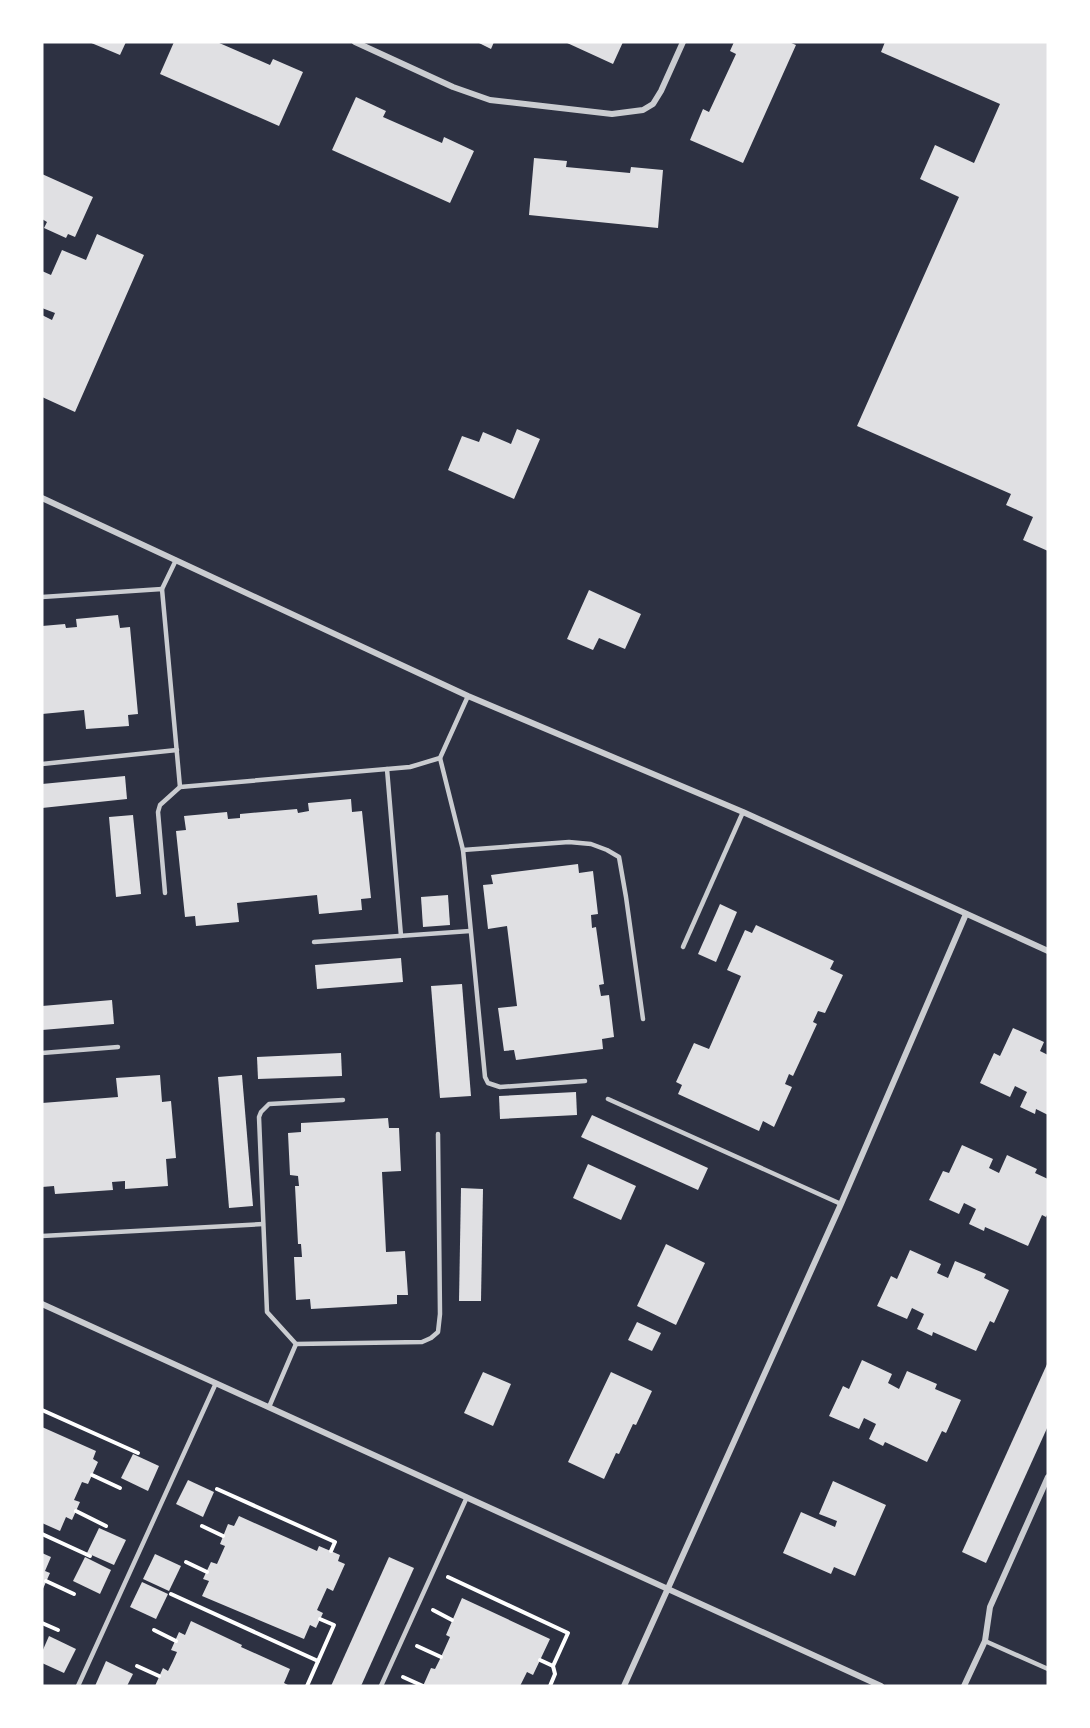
<svg xmlns="http://www.w3.org/2000/svg" width="1090" height="1728" font-family="'PT Sans Narrow',sans-serif">
<rect width="100%" height="100%" fill="#2d3142"/>
<g fill="#e0e0e3">
<path d="M89,42H126L120,55Z"/>
<path d="M174,42H217L270,65L273,59L303,72L279,126L160,74Z"/>
<path d="M477,42H494L491,49Z"/>
<path d="M565,42H623L613,64Z"/>
<path d="M734,42H789L796,45L743,163L690,140L703,109L709,112L736,54L730,51Z"/>
<path d="M885,42H1048V551L1023,540L1033,517L1006,505L1011,494L857,426L959,197L920,179L935,145L974,163L1000,104L881,52Z"/>
<path d="M356,97L386,111L383,117L442,143L444,137L474,151L450,203L332,150Z"/>
<path d="M534,158L567,161L566,167L630,173L631,167L663,170L658,228L529,215Z"/>
<path d="M42,174L93,197L75,237L68,234L66,238L44,228L47,222L42,219Z"/>
<path d="M97,234L144,255L75,412L42,397V315L52,320L55,313L42,308V271L51,275L62,250L86,260Z"/>
<path d="M517,429L540,439L514,499L448,470L462,436L479,442L483,432L511,444Z"/>
<path d="M589,590L641,614L625,649L599,638L593,650L567,639Z"/>
<path d="M118,615L120,628L130,627L138,714L128,715L129,726L86,729L84,710L42,714V626L65,624L66,628L77,627L76,619Z"/>
<path d="M125,776L127,799L42,808V784Z"/>
<path d="M351,799L352,812L362,811L371,898L361,899L362,910L319,914L317,895L237,903L239,922L196,926L195,916L185,917L176,831L186,830L184,816L227,812L228,819L240,818V814L297,809L298,813L309,811L308,803Z"/>
<path d="M133,815L141,894L116,897L109,817Z"/>
<path d="M578,864L579,873L593,871L598,914L591,915L592,928L596,927L604,984L599,985L601,996L609,995L614,1037L602,1039L603,1049L516,1060L514,1050L504,1051L498,1008L517,1006L507,926L488,929L483,885L493,884L491,875Z"/>
<path d="M448,895L450,925L423,927L421,897Z"/>
<path d="M720,904L737,912L716,962L698,954Z"/>
<path d="M756,925L834,961L830,969L843,975L825,1013L818,1011L813,1022L817,1024L793,1076L789,1074L785,1084L792,1087L774,1127L763,1121L759,1131L678,1094L682,1085L676,1082L694,1043L709,1049L741,976L727,970L745,930L752,933Z"/>
<path d="M401,958L403,982L317,989L315,965Z"/>
<path d="M462,984L471,1096L440,1098L431,986Z"/>
<path d="M112,1000L114,1024L42,1030V1006Z"/>
<path d="M1013,1028L1044,1042L1040,1051L1048,1055V1115L1036,1109L1035,1114L1020,1107L1027,1092L1015,1086L1010,1097L980,1083L994,1053L1000,1056Z"/>
<path d="M341,1053L342,1076L258,1079L257,1057Z"/>
<path d="M160,1075L162,1102L171,1101L176,1158L166,1159L168,1186L125,1189V1181L112,1182L113,1190L55,1194L54,1186L42,1187V1103L118,1097L116,1078Z"/>
<path d="M242,1075L253,1206L229,1208L218,1077Z"/>
<path d="M576,1092L577,1115L500,1119L499,1096Z"/>
<path d="M592,1115L708,1168L698,1190L581,1137Z"/>
<path d="M388,1118L389,1128H399L401,1171L382,1172L386,1252L405,1251L408,1295H397V1304L311,1309L310,1299L296,1300L294,1257H302L301,1244H298L295,1186H299L298,1176L290,1175L288,1133L301,1132V1123Z"/>
<path d="M962,1145L993,1159L989,1168L999,1173L1007,1155L1037,1169L1035,1173L1048,1179V1213L1046,1217L1042,1215L1028,1246L985,1227L984,1231L969,1224L976,1209L964,1203L959,1214L929,1200L943,1171L949,1173Z"/>
<path d="M588,1164L636,1186L621,1220L573,1198Z"/>
<path d="M461,1188L483,1189L481,1301H459Z"/>
<path d="M666,1244L705,1263L676,1325L637,1306Z"/>
<path d="M910,1250L941,1264L937,1273L948,1278L955,1261L986,1274L984,1278L1009,1290L994,1323L990,1321L976,1351L933,1332L932,1336L917,1329L924,1314L912,1308L907,1319L877,1306L891,1276L897,1279Z"/>
<path d="M637,1322L661,1333L652,1351L628,1340Z"/>
<path d="M862,1360L892,1374L888,1383L899,1389L907,1371L937,1384L935,1389L961,1400L946,1433L942,1431L927,1462L885,1442L883,1446L869,1439L876,1424L864,1418L859,1429L829,1416L843,1386L849,1389Z"/>
<path d="M1048,1362V1426L986,1563L962,1552Z"/>
<path d="M483,1372L511,1384L493,1426L464,1413Z"/>
<path d="M611,1372L652,1391L636,1425L633,1424L619,1454L616,1453L604,1479L568,1462Z"/>
<path d="M42,1427L96,1451L93,1459L98,1462L88,1484L82,1482L74,1500L80,1502L72,1520L66,1517L60,1531L42,1523Z"/>
<path d="M133,1454L159,1466L148,1491L121,1478Z"/>
<path d="M188,1480L214,1492L203,1517L176,1504Z"/>
<path d="M833,1481L886,1505L855,1576L834,1567L831,1574L783,1553L801,1512L835,1527L837,1521L819,1514Z"/>
<path d="M239,1516L317,1551L319,1546L340,1555L338,1561L345,1564L333,1591L327,1588L317,1610L323,1613L316,1628L310,1625L304,1639L202,1596L209,1581L203,1579L211,1562L217,1564L225,1546L220,1544L228,1524L234,1526Z"/>
<path d="M99,1528L126,1540L114,1565L87,1553Z"/>
<path d="M42,1553L51,1557L45,1571L50,1573L42,1591Z"/>
<path d="M155,1554L181,1566L169,1591L143,1579Z"/>
<path d="M85,1557L111,1570L100,1594L73,1581Z"/>
<path d="M389,1557L414,1568L361,1686H331Z"/>
<path d="M142,1582L168,1594L156,1619L130,1607Z"/>
<path d="M462,1598L550,1639L533,1675L527,1672L520,1686H423L431,1668L435,1669L441,1657L450,1637L446,1635Z"/>
<path d="M191,1621L242,1645L241,1647L290,1669L284,1683L290,1686H155L163,1668L168,1671L173,1661L177,1652L171,1650L179,1632L185,1635Z"/>
<path d="M49,1636L76,1649L64,1673L42,1663V1652Z"/>
<path d="M106,1661L133,1674L127,1686H95Z"/>
</g>
<g fill="none" stroke-linecap="round" stroke-linejoin="round">
<g stroke="#fff" stroke-width="4">
<path d="M42,1410L138,1453"/>
<path d="M92,1475L120,1488"/>
<path d="M217,1489L335,1542L331,1551"/>
<path d="M76,1511L106,1526"/>
<path d="M202,1526L223,1536"/>
<path d="M42,1534L90,1556"/>
<path d="M186,1562L207,1572"/>
<path d="M448,1577L568,1633L553,1666L555,1674L550,1686"/>
<path d="M46,1581L74,1594"/>
<path d="M171,1594L318,1661"/>
<path d="M433,1610L452,1620"/>
<path d="M42,1623L58,1630"/>
<path d="M154,1630L176,1641"/>
<path d="M417,1646L441,1657"/>
<path d="M540,1660L553,1666"/>
<path d="M137,1666L159,1676"/>
<path d="M403,1677L423,1686"/>
<path d="M307,1686L334,1625L320,1619"/>
</g>
<g stroke="#caccd0" stroke-width="4.5">
<path d="M162,589L176,560"/>
<path d="M42,597L162,589L180,787L410,767L440,758L468,696"/>
<path d="M440,758L463,850L485,1077L488,1083L500,1087L585,1081"/>
<path d="M42,764L177,750"/>
<path d="M387,769L401,936"/>
<path d="M463,850L569,842L591,844L607,850L619,857L626,897L643,1019"/>
<path d="M165,893L158,812L160,805L180,787"/>
<path d="M314,942L470,931"/>
<path d="M683,947L743,812"/>
<path d="M42,1053L118,1047"/>
<path d="M608,1099L841,1204"/>
<path d="M343,1100L269,1104L261,1112L259,1117L267,1312L296,1344L422,1342L431,1338L438,1332L440,1314L438,1134"/>
<path d="M42,1236L263,1224"/>
<path d="M269,1407L296,1344"/>
<path d="M985,1641L1048,1669"/>
<path d="M78,1686L216,1383"/>
<path d="M381,1686L467,1497"/>
</g>
<g stroke="#caccd0" stroke-width="6">
<path d="M355,42L453,87L490,100L612,114L643,110L653,104L661,91L683,42"/>
<path d="M42,498L468,696L743,812L1048,951"/>
<path d="M42,1304L881,1686"/>
<path d="M624,1686L841,1204L966,914"/>
<path d="M964,1686L985,1641L990,1607L1048,1477"/>
</g>
</g>
<rect width="1090" height="1728" fill="none" stroke="#ffffff" stroke-width="87"/>
</svg>
